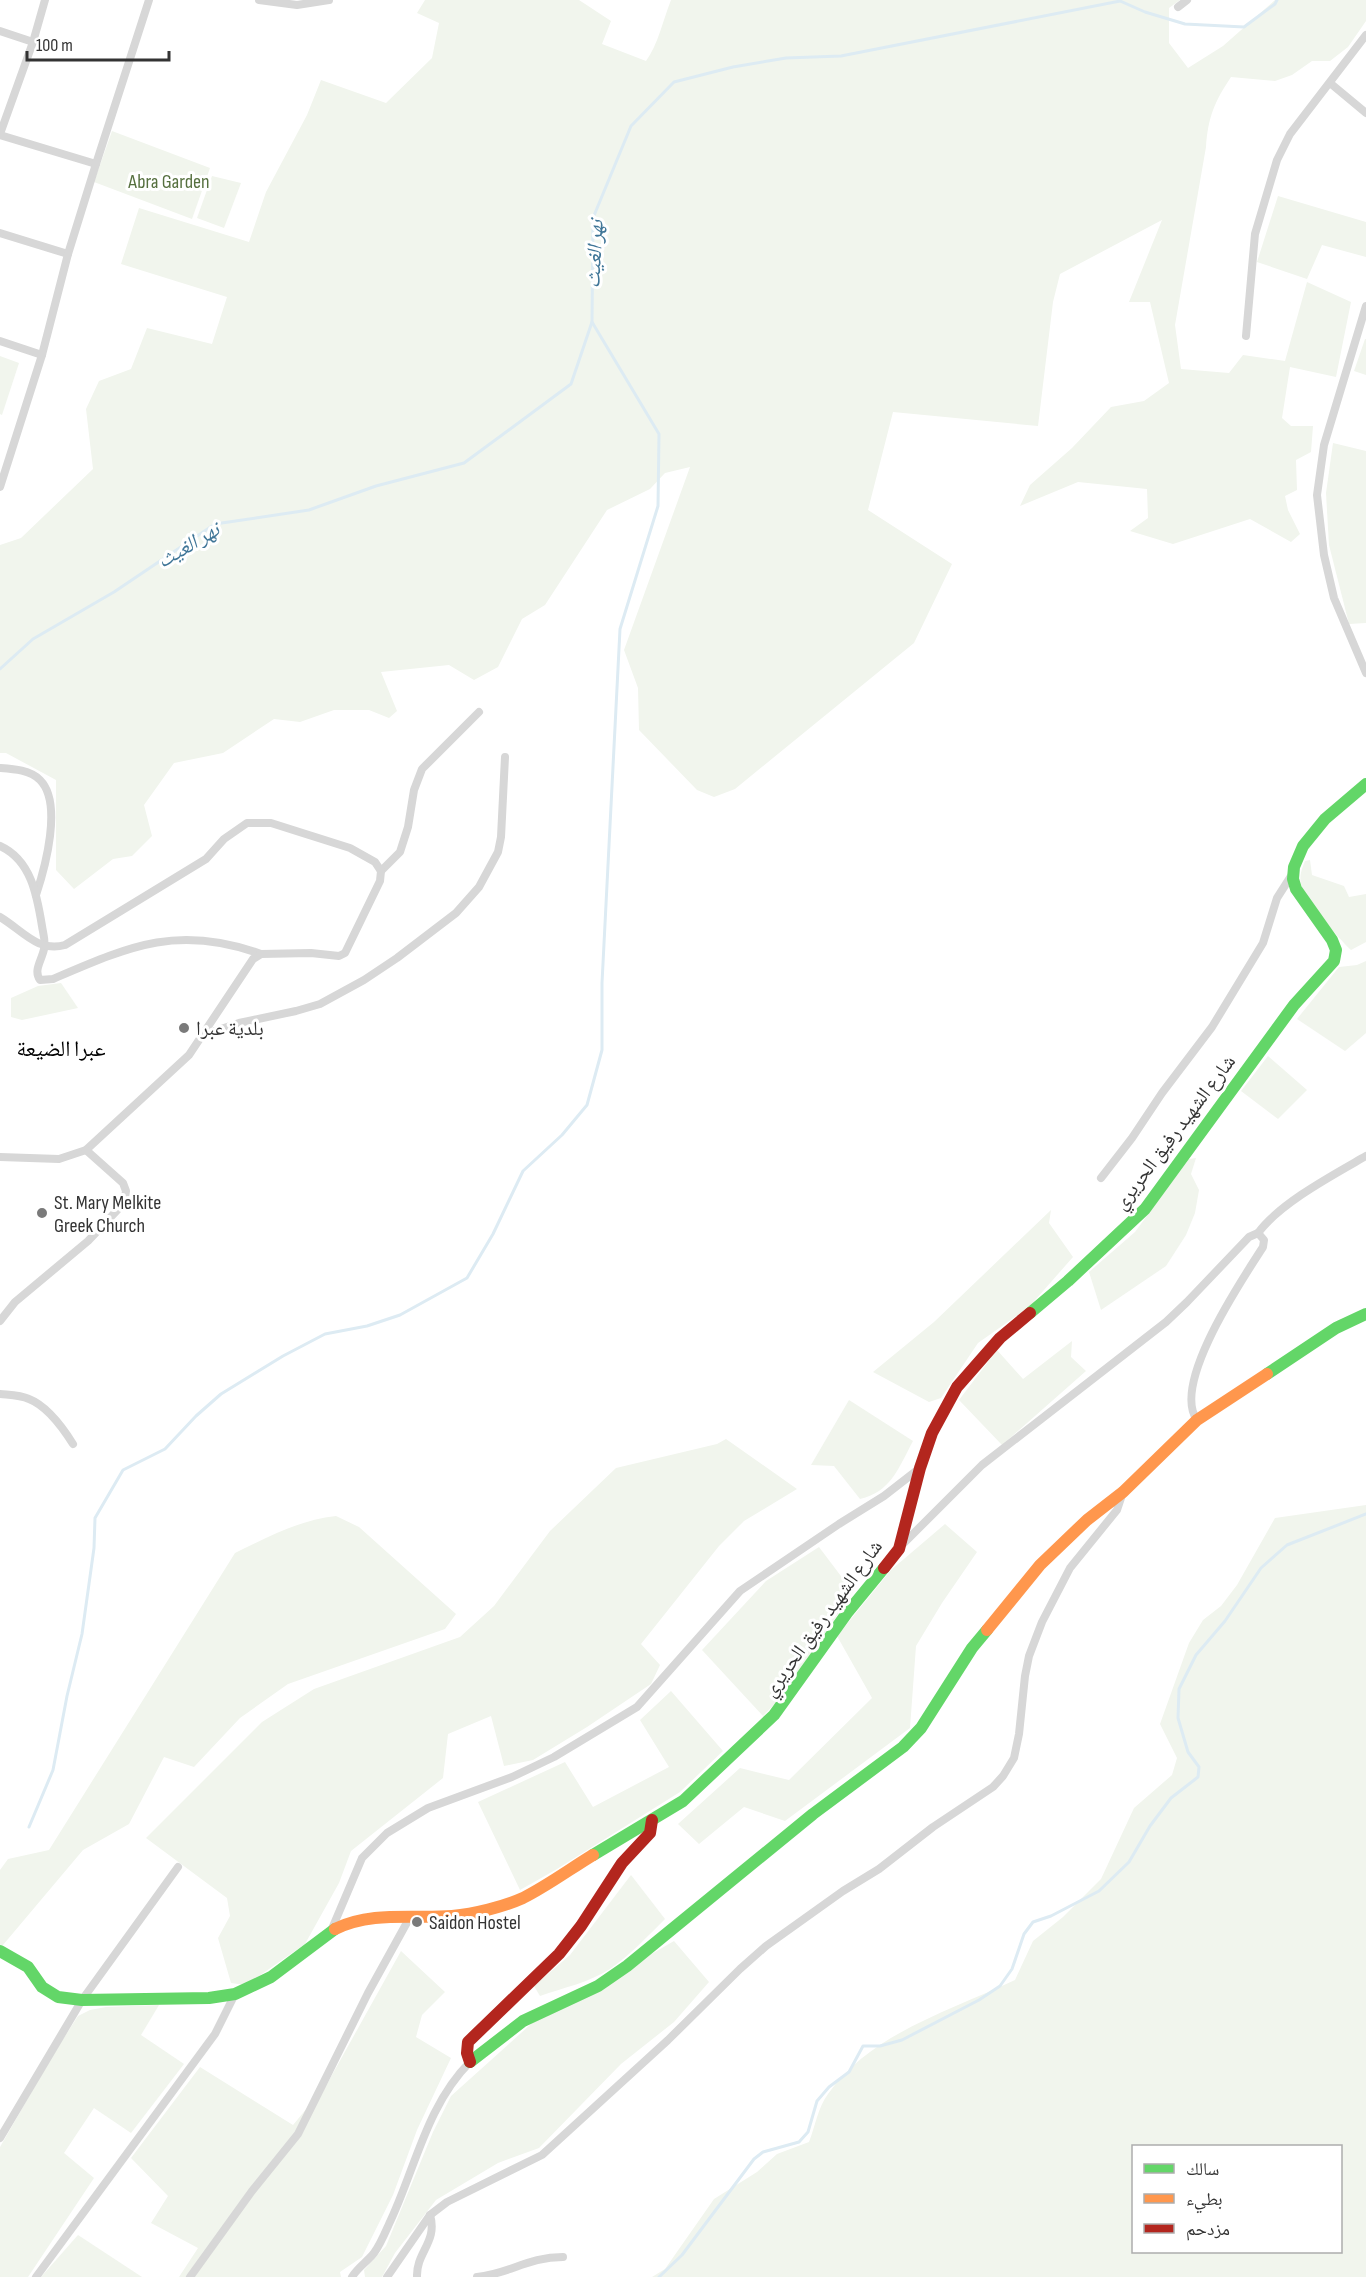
<svg xmlns="http://www.w3.org/2000/svg" width="1366" height="2277" font-family="'Sofia Sans Condensed','Noto Naskh Arabic',sans-serif">
<rect width="100%" height="100%" fill="#fff"/>
<g fill="#f1f5ed" fill-rule="evenodd">
<path d="M425,0H579L611,21L602,44L646,61C658,45 663,20 671,0H1180L1169,8V43L1188,68L1223,46L1275,0H1366V21L1348,47L1330,61H1312L1292,75L1275,81L1231,77C1215,101 1208,117 1206,147L1175,325L1181,369L1229,373L1243,355L1285,361L1307,282L1351,302L1336,377L1290,367L1282,418L1291,426H1313L1311,452L1296,460L1297,490L1285,496L1288,510L1300,534L1291,542L1250,519L1173,544L1130,531L1148,518L1147,489L1078,482L1020,506L1030,485L1072,448L1111,407L1144,401L1169,383L1150,302H1129L1162,220L1060,274L1053,302L1038,426L893,412L868,510L952,564L914,643L735,789L714,797L697,790L639,730L638,688L624,650L690,467L665,473L650,489L607,510L545,605L522,619L498,667L474,680L449,665L381,672L397,711L389,718L369,710H334L300,722L274,719L223,753L174,763L144,805L152,836L132,856L113,859L74,889L56,870V780L6,753H0V545L21,538L93,469L86,409L99,381L131,369L147,328L212,344L227,297L121,264L139,208L249,242L266,192L307,115L321,80L386,103L432,58L439,23L417,13Z"/>
<path d="M112,131L210,168L192,219L94,182Z"/>
<path d="M212,176L241,183L224,228L197,218Z"/>
<path d="M1278,196L1366,222V257L1322,245L1307,279L1257,262Z"/>
<path d="M1365,339H1366V375L1354,371Z"/>
<path d="M0,356L19,363L2,415L0,414Z"/>
<path d="M1333,443L1366,451V623L1349,624L1329,545L1326,493Z"/>
<path d="M1310,860L1312,875L1344,886L1349,897L1366,894V942L1351,950C1337,936 1306,903 1301,884C1299,876 1302,868 1305,861Z"/>
<path d="M1366,961V1033L1345,1051L1297,1019L1339,967L1357,965Z"/>
<path d="M61,983L78,1008L22,1020L11,1017V998L38,986Z"/>
<path d="M1268,1056L1307,1090L1278,1119L1241,1091Z"/>
<path d="M1196,1158L1191,1174L1199,1190L1195,1213L1186,1235L1166,1266L1101,1310L1089,1272L1135,1232L1189,1159Z"/>
<path d="M1051,1210L1049,1223L1073,1257L1029,1307L978,1343L941,1398L929,1402L873,1372L934,1322Z"/>
<path d="M1072,1341L1071,1357L1086,1371L1002,1445L959,1400L997,1350L1023,1379Z"/>
<path d="M849,1400L913,1441C899,1467 891,1492 860,1499L834,1466L811,1465Z"/>
<path d="M726,1439L797,1489L744,1521L719,1546L641,1644L660,1665L651,1684L587,1727L533,1760L504,1766L491,1716L448,1734L443,1778L351,1851L339,1883L305,1944L246,1985L231,1983L218,1938L230,1916L227,1898L146,1838L262,1722L314,1689L460,1637L494,1606L550,1531L616,1468L717,1444Z"/>
<path d="M1366,1505V2277H652L665,2269L714,2199L757,2172L777,2154L809,2142C815,2127 818,2107 828,2094C871,2033 950,2011 1015,1980L1033,1941L1063,1917L1101,1879L1134,1808L1172,1775L1177,1758L1160,1724L1189,1643L1203,1620L1221,1606L1237,1585L1275,1518ZM1340,2146V2252H1134V2146Z"/>
<path d="M336,1516L359,1527L456,1614L445,1629L288,1684L240,1718L194,1767L164,1757L129,1824L83,1850L3,1945H0V1870L8,1859L49,1850L235,1553C268,1537 299,1520 336,1516Z"/>
<path d="M945,1524L977,1552L942,1603L916,1646L910,1728L785,1821L744,1807L699,1844L678,1824L740,1768L789,1780L872,1698L837,1636L891,1570Z"/>
<path d="M819,1547L853,1592L785,1693L763,1716L702,1650L766,1581Z"/>
<path d="M671,1691L723,1751L680,1792L557,1869L520,1890L478,1802L565,1762L593,1807L669,1767L640,1720Z"/>
<path d="M631,1875L665,1919C648,1936 630,1955 610,1969C590,1982 563,1988 540,1996L534,1986L570,1955Z"/>
<path d="M674,1941L709,1982L674,2022L621,2064L539,2148L498,2163L436,2200L395,2253L382,2277H365L364,2270L386,2246L433,2132L451,2096L531,2024Z"/>
<path d="M401,1951L445,1992L422,2015L416,2037L451,2058L417,2130L393,2195L362,2257L340,2272L341,2277H179L198,2248L151,2223L168,2196L131,2158L200,2067L293,2125L327,2084Z"/>
<path d="M159,2005L141,2035L184,2064L131,2133L94,2108L64,2153L94,2178L28,2277H0V2147L53,2055L78,2016L90,2010L106,2007Z"/>
<path d="M78,2235L142,2277H41Z"/>
</g>
<g fill="none" stroke-linecap="round" stroke-linejoin="round">
<g stroke="#ddebf3" stroke-width="3">
<path d="M0,669L33,639L114,592L215,524L309,510L376,486L464,463L571,384L592,322L593,218L631,126L674,82L733,67L786,58L841,56L1120,1L1145,12L1185,24L1244,27L1275,4L1277,0"/>
<path d="M29,1827L53,1770L67,1696L82,1634L94,1548L95,1518L123,1470L165,1449L196,1416L221,1394L283,1356L325,1334L367,1326L400,1315L467,1278L493,1234L523,1171L562,1135L587,1105L602,1050V983L620,629L658,506L659,434L592,322"/>
<path d="M659,2277L682,2255L754,2159L763,2152L799,2142L808,2132L817,2101L829,2087L849,2072L863,2046H880L902,2040L979,2000L1000,1986L1012,1969L1024,1934L1033,1922L1051,1916L1099,1891L1129,1862L1150,1826L1171,1798L1198,1777L1199,1767L1188,1752L1178,1718L1179,1689L1196,1655L1225,1621L1261,1568L1287,1545L1366,1514"/>
</g>
<g stroke="#d7d7d7" stroke-width="8">
<path d="M259,0L297,5L329,0"/>
<path d="M1178,7L1187,0"/>
<path d="M0,31L33,42"/>
<path d="M1330,83L1366,113"/>
<path d="M0,134L33,42L45,0"/>
<path d="M0,135L96,164"/>
<path d="M0,233L68,254"/>
<path d="M1366,306L1324,445L1317,495L1324,555L1334,598L1366,673"/>
<path d="M1246,336L1255,234L1277,160L1290,134L1366,35"/>
<path d="M0,341L42,355"/>
<path d="M0,487L42,355L68,254L96,164L149,0"/>
<path d="M0,768C14,769 30,770 40,780C63,803 45,868 36,895"/>
<path d="M0,846C31,860 37,895 42,926C43,933 46,942 44,949C42,960 33,970 40,980L53,979C130,946 178,924 261,954"/>
<path d="M381,871L400,852L408,827L414,790L422,769L479,712"/>
<path d="M0,917C22,930 38,953 65,945L206,859L224,839L247,823H271L350,848L375,862L381,871L380,881L345,953L339,956L311,953L261,954L253,959L189,1055L86,1150L59,1159L0,1157"/>
<path d="M203,1035L239,1023L296,1011L320,1004L364,980L397,958L456,913L479,887L498,852L501,837L505,757"/>
<path d="M1101,1178L1132,1138L1162,1093L1212,1027L1263,943L1277,898L1293,873"/>
<path d="M1258,1233C1280,1203 1333,1175 1366,1156"/>
<path d="M0,1321L15,1302L88,1241L124,1203L126,1191L123,1183L86,1150"/>
<path d="M0,1394C9,1395 20,1395 29,1399C47,1406 63,1428 73,1444"/>
<path d="M901,1546L982,1465L1166,1322L1187,1302L1249,1237L1258,1233L1264,1240L1263,1247C1242,1280 1171,1384 1197,1420"/>
<path d="M331,1931L362,1858L387,1833L428,1808L512,1777L554,1757L637,1707L740,1591L839,1524L884,1496L920,1468"/>
<path d="M0,2138L82,2000L178,1867"/>
<path d="M36,2277L215,2034L235,1994"/>
<path d="M190,2277L252,2191L298,2134L368,1993L410,1917"/>
<path d="M352,2277C358,2267 367,2262 374,2253C380,2245 385,2233 389,2224C415,2170 426,2106 470,2062"/>
<path d="M387,2277L430,2215L447,2202L542,2155L668,2040L740,1969L766,1946L843,1891L879,1869L933,1827L993,1787L1003,1776L1014,1758L1019,1734L1025,1676L1029,1656L1042,1622L1070,1568L1117,1510L1123,1492"/>
<path d="M417,2277C416,2252 438,2242 430,2215"/>
<path d="M477,2277C509,2274 528,2257 563,2257"/>
</g>
<g stroke="#63d668" stroke-width="12">
<path d="M1030,1313L1068,1281L1145,1209L1294,1005L1334,961L1336,950L1332,940L1296,889L1293,879L1294,867L1303,846L1325,819L1366,784"/>
<path d="M1267,1374L1336,1328L1366,1314"/>
<path d="M593,1855L683,1801L774,1715L847,1613L884,1568"/>
<path d="M0,1951L28,1967L42,1987L58,1997L82,2000L209,1998L235,1994L271,1977L335,1929"/>
<path d="M470,2062L523,2021L598,1986L627,1966L813,1814L903,1747L921,1728L972,1648L987,1630"/>
</g>
<g stroke="#ff974d" stroke-width="12">
<path d="M987,1630L1040,1565L1087,1520L1123,1492L1197,1420L1267,1374"/>
<path d="M335,1929C372,1911 412,1919 452,1916C474,1914 503,1907 523,1898C547,1886 570,1869 593,1855"/>
</g>
<g stroke="#b3261e" stroke-width="12">
<path d="M884,1568L899,1549L920,1468L932,1433L957,1387L1000,1338L1030,1313"/>
<path d="M470,2062L467,2053L468,2042L559,1954L581,1926L622,1863L650,1833L652,1820"/>
</g>
</g>
<g fill="#7a7a7a" stroke="#fff" stroke-width="2">
<circle cx="184" cy="1028" r="6"/>
<circle cx="42" cy="1213" r="6"/>
<circle cx="417" cy="1922" r="6"/>
</g>
<g text-anchor="middle" stroke-width="6" stroke-linejoin="round" paint-order="stroke">
<g font-size="20" fill="#56703f" stroke="#fff">
<text x="169" y="188">Abra Garden</text>
</g>
<g font-size="20" fill="#333" stroke="#fff" text-anchor="start">
<text x="196" y="1035">بلدية عبرا</text>
<text x="54" y="1209">St. Mary Melkite<tspan x="54" dy="23">Greek Church</tspan></text>
<text x="429" y="1929">Saidon Hostel</text>
</g>
<g font-size="20" fill="#333" stroke="#fff">
<text transform="translate(1174 1132) rotate(-53)" y="7">شارع الشهيد رفيق الحريري</text>
<text transform="translate(822 1618) rotate(-54)" y="7">شارع الشهيد رفيق الحريري</text>
</g>
<g font-size="21" font-style="italic" fill="#3f7597" stroke="#fff">
<text transform="translate(594 254) rotate(-87)" y="7">نهر الغيث</text>
<text transform="translate(188 545) rotate(-31)" y="7">نهر الغيث</text>
</g>
<g font-size="22" fill="#000" stroke="#fff">
<text x="61" y="1056">عبرا الضيعة</text>
</g>
</g>
<rect x="1132" y="2145" width="210" height="108" fill="#ffffff" stroke="#adadad" stroke-width="1.5"/>
<rect x="1144" y="2164" width="30" height="9" fill="#63d668" stroke="#adadad" stroke-width="1.5"/>
<text x="1186" y="2175" font-size="18" fill="#333333">سالك</text>
<rect x="1144" y="2194" width="30" height="9" fill="#ff974d" stroke="#adadad" stroke-width="1.5"/>
<text x="1186" y="2205" font-size="18" fill="#333333">بطيء</text>
<rect x="1144" y="2224" width="30" height="9" fill="#b3261e" stroke="#adadad" stroke-width="1.5"/>
<text x="1186" y="2235" font-size="18" fill="#333333">مزدحم</text>
<path d="M27 51v9h142v-9" fill="none" stroke="#333333" stroke-width="3"/>
<text x="36" y="51" font-size="18" fill="#333333" stroke="#ffffff" stroke-width="4.5" paint-order="stroke">100 m</text>
</svg>
